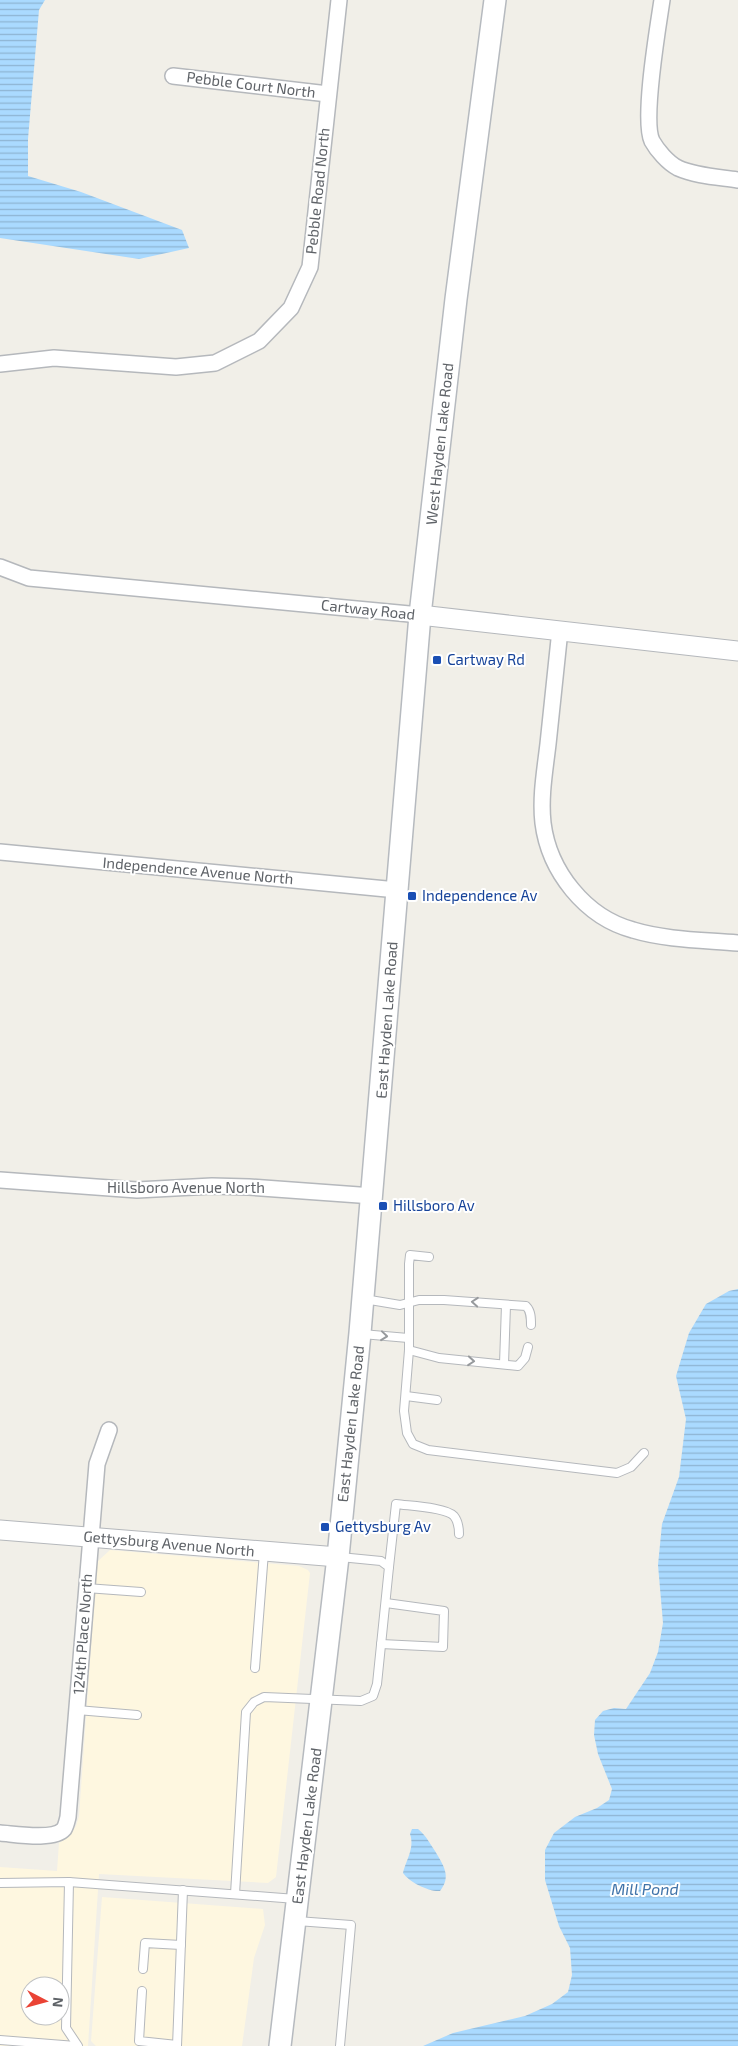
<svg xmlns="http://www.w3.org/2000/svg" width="738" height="2046" font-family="'Exo 2',sans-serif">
<defs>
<pattern id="water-rules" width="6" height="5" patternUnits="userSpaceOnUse" patternTransform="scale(1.25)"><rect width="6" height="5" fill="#aadaff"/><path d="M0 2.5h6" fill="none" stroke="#8eb4d2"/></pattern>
</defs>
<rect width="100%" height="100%" fill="#f1efe8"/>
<g fill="#fef7e0" fill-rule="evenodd">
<path d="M110,1550L299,1566L308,1570L310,1573L276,1877L268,1883L99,1874L88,2046H0V1867L57,1871L59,1843L68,1837L76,1826L79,1816L97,1562ZM30,1986H60V2016H30Z"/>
<path d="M102,1897L263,1909L265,1925L254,1958L242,2046H96L91,2041Z"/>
</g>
<g fill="url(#water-rules)">
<path d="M0,0H45L39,10L28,139V176L81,192L182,230L189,248L139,259L0,238Z"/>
<path d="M738,1289V2046H423L453,2033L525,2016L552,2004L568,1992L572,1975L570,1948L559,1926L545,1880V1850L554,1833L575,1817L597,1808L609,1800L612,1789L598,1754L594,1735L595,1720L603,1711L614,1708L626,1709L650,1673L658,1652L663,1623L658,1565L662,1524L679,1477L686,1419L676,1376L689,1333L706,1304L729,1291Z"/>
<path d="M412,1829H418C427,1837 429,1842 435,1851C443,1865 452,1876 440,1891C429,1892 409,1882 403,1873C406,1860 415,1848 410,1834Z"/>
</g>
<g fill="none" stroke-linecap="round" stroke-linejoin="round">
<defs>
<g id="service">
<path d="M429,1257L410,1255L409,1264V1350L404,1411L407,1433L413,1444L428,1450L617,1473L631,1467L644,1453"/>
<path d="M364,1299L400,1305L419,1300H444L526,1306C531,1311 531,1318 531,1325"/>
<path d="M362,1334L408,1338"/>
<path d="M409,1350L439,1358L518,1366L525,1358L528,1347"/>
<path d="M504,1364L506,1305"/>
<path d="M406,1396L437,1400"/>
<path d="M389,1567L396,1504C409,1506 445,1507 454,1516C458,1521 459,1528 459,1534"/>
<path d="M86,1588L141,1592"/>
<path d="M381,1644L443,1647L444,1611L386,1603"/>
<path d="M255,1668L264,1552"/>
<path d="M77,1710L137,1715"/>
<path d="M69,1882L66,2028L78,2046"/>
<path d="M0,1883L69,1882L296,1899"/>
<path d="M235,1894L246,1712L254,1702L264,1697L361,1701L373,1696L377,1684L389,1567L381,1561L340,1557"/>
<path d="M297,1921L351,1925L340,2046"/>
<path d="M143,1969L145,1943L181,1945"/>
<path d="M142,1991L139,2041L177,2045"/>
<path d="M0,2040L76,2046"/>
<path d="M177,2046L183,1890"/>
</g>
<g id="minor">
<path d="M662,0C658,27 642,120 652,141C657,150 668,163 678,168C696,176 718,177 738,180"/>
<path d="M173,76L328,94"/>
<path d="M0,364L54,358L176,367L215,363L259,341L291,308L310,267L339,0"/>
<path d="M0,567L29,578L420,615"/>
<path d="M560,630C556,668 552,706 548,744C545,770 540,797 543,823C549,871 585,917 633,930C666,940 703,940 738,943"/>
<path d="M0,852L397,890"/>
<path d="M0,1180L137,1190L212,1186L249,1187L373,1196"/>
<path d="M0,1833C15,1834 54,1841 64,1829C66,1826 67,1821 68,1817L97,1464L109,1430"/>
</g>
<g id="tertiary">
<path d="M420,615L738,651"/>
<path d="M0,1530L338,1557"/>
</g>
<path id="secondary" d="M280,2046L338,1557L360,1333L420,615L456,299L495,0"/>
</defs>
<use href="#service" stroke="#b5b8bc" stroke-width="10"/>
<use href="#minor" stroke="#b5b8bc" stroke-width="18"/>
<use href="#tertiary" stroke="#b5b8bc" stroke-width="21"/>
<use href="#secondary" stroke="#b6babf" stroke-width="24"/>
<use href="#service" stroke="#fff" stroke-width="8"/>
<use href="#minor" stroke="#fff" stroke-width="15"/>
<use href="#tertiary" stroke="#fff" stroke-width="19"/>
<use href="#secondary" stroke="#fff" stroke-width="21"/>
</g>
<defs><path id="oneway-chevron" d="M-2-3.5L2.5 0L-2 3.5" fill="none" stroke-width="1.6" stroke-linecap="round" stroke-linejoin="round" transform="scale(1.25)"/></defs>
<g stroke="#979a9d">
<use href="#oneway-chevron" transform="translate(475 1302) rotate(-176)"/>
<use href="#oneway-chevron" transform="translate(384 1336) rotate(6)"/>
<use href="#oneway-chevron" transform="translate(471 1361) rotate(5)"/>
</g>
<g fill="#1a4fb4" stroke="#fff" stroke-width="2">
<rect x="432" y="655" width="10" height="10" rx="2.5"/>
<rect x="407" y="891" width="10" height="10" rx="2.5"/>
<rect x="378" y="1201" width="10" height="10" rx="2.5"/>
<rect x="320" y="1522" width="10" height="10" rx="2.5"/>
</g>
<g text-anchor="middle" stroke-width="4" stroke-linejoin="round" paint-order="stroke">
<g font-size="15" fill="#5f6368" stroke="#fff">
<text transform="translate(251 85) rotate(7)" y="5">Pebble Court North</text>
<text transform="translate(318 191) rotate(-84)" y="5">Pebble Road North</text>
<text transform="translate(440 444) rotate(-84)" y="5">West Hayden Lake Road</text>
<text transform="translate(368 610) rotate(6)" y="5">Cartway Road</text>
<text transform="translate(198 871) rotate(5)" y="5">Independence Avenue North</text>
<text transform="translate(387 1020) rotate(-86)" y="5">East Hayden Lake Road</text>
<text x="186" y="1193">Hillsboro Avenue North</text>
<text transform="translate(351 1424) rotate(-84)" y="5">East Hayden Lake Road</text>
<text transform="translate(169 1544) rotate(5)" y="5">Gettysburg Avenue North</text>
<text transform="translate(83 1634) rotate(-86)" y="5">124th Place North</text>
<text transform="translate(307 1826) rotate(-83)" y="5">East Hayden Lake Road</text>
</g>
<g font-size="15" fill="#164399" stroke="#fff" text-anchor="start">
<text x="447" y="665">Cartway Rd</text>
<text x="422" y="901">Independence Av</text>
<text x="393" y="1211">Hillsboro Av</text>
<text x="335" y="1532">Gettysburg Av</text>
</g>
<g font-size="16" font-style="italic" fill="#4174aa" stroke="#fff">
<text x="645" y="1895">Mill Pond</text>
</g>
</g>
<g transform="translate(45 2001) rotate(96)"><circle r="24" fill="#ffffff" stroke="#bfc1c3"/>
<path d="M0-4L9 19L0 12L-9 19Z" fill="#ea4335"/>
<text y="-8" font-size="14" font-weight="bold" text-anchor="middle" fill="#5f6368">N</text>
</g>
</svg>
